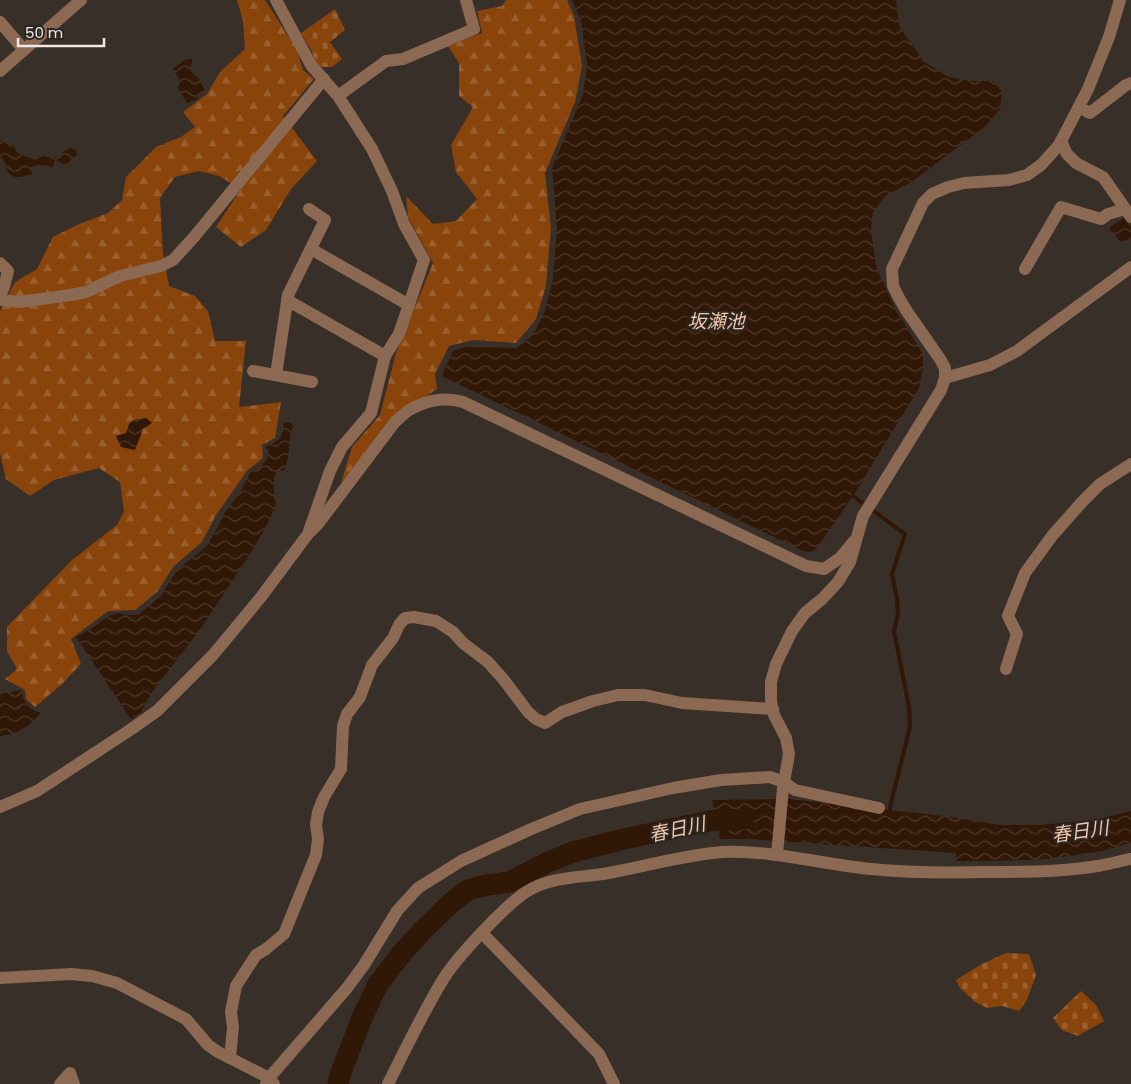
<svg xmlns="http://www.w3.org/2000/svg" width="1131" height="1084" font-family="Poppins,'Noto Sans JP',sans-serif">
<defs>
<pattern id="forest-firs" width="22" height="20" patternUnits="userSpaceOnUse" patternTransform="scale(1.25)"><rect width="22" height="20" fill="#88440b"/><path d="M5 1l3.5 6h-7zM16 11l3.5 6h-7z" fill="#995f2e"/></pattern>
<pattern id="cemetery-stones" width="16" height="16" patternUnits="userSpaceOnUse" patternTransform="scale(1.25)"><rect width="16" height="16" fill="#88440b"/><path d="M2 7V4a2 2 0 0 1 4 0v3zM10 15v-3a2 2 0 0 1 4 0v3z" fill="#995f2e"/></pattern>
<pattern id="water-waves" width="16" height="10" patternUnits="userSpaceOnUse" patternTransform="scale(1.25)"><rect width="16" height="10" fill="#301706"/><path d="M0 5q4-4 8 0t8 0" fill="none" stroke="#4e392a"/></pattern>
</defs>
<rect width="100%" height="100%" fill="#382f29"/>
<g fill="url(#forest-firs)">
<path d="M237,0H265L297,50L303,70L314,79L283,116L317,161L291,189L266,230L241,247L216,227L241,189L219,176L199,171L175,177L160,198L163,254L169,286L195,296L208,311L215,341H246L239,407L281,402L275,438L262,445L263,458L247,471L216,515L202,542L174,566L157,592L135,610L108,611L71,639L81,664L62,684L35,707L26,699L25,690L5,679L17,669L7,651V627L72,560L117,525L124,511L120,482L99,468L54,480L30,496L6,479L0,453V311L15,282L37,269L53,237L77,225L108,213L122,200L126,177L156,147L181,137L195,127L183,112L207,94L220,72L245,49L243,21Z"/>
<path d="M506,0H567L574,16L582,66L575,102L545,173L551,228L546,286L536,319L516,343L473,340L449,346L435,374L437,389L394,417L341,483L352,447L380,415L396,353L433,263L408,217L406,196L433,224L456,221L477,199L456,172L451,145L473,107L459,96V63L448,46L482,33L477,11L502,6Z"/>
</g>
<g fill="url(#cemetery-stones)">
<path d="M335,9L345,30L330,42L342,59L332,67H318L311,50L301,33Z"/>
<path d="M1006,953L1029,954L1036,975L1027,1000L1019,1011L1002,1006L987,1008L975,1002L960,988L956,980L982,964Z"/>
<path d="M1081,991L1096,1005L1104,1021L1078,1036L1062,1030L1053,1018Z"/>
</g>
<g fill="url(#water-waves)">
<path d="M572,0H896L899,26L923,61L948,77L975,81H993L1002,92L1000,109L986,126L910,183L886,195L873,212L871,229L876,266L896,311L923,354V368L919,388L853,496L816,549L810,552L803,551L442,376L453,351L465,347L517,348L533,335L544,313L553,280L557,227L552,168L583,94L587,64L581,20Z"/>
<path d="M193,58L190,68L194,75L200,80L205,91L195,100L187,103L178,88C181,81 179,74 171,70L185,60Z"/>
<path d="M2,140L10,147L15,145L16,152L26,157L36,159L44,156L52,158L59,156L64,151L71,148L76,150L77,155L68,163L62,164L58,161L55,160L53,167L38,165L30,167L32,174C23,177 11,181 7,169C5,164 5,161 1,158H0V141Z"/>
<path d="M1124,218L1131,228V237L1122,244L1109,228Z"/>
<path d="M146,418L152,423L143,429L135,450L121,447L116,436L126,433L129,424L133,420Z"/>
<path d="M289,422L293,425L290,438L288,458L284,471L278,470L274,477V496L276,504L267,525L250,554L199,631L152,692L141,712L131,719L76,637L94,627L108,616L117,613L127,615H138L161,596L169,582L179,568L206,547L217,529L224,514L240,492L250,473L261,467L267,459L269,451L265,447C277,443 285,437 283,423Z"/>
<path d="M20,690C25,702 27,708 41,713L30,724L17,733L0,736V693H8Z"/>
<path d="M789,799L952,817L999,825H1040L1071,822L1098,819L1131,811V843C1075,861 1014,861 956,861V853L749,839H720L712,800Z"/>
</g>
<g fill="none" stroke-linecap="round" stroke-linejoin="round">
<path stroke="#301706" stroke-width="4" d="M853,496L905,534L892,574L897,599L898,614L894,631L909,707L910,727L891,803L889,815"/>
<path stroke="#301706" stroke-width="21" d="M338,1084L341,1072L362,1018L378,984L403,952L422,931L452,902L468,890L487,885L509,882L546,863L573,852L624,839L709,821L743,819"/>
<g stroke="#8c6953" stroke-width="12">
<path d="M0,22L24,50"/>
<path d="M0,71L81,0"/>
<path d="M338,96L386,61L403,59L474,29L466,0"/>
<path d="M1079,107L1090,113L1126,85L1131,83"/>
<path d="M1061,141L1067,154L1076,163L1103,177L1131,217"/>
<path d="M311,249L409,305"/>
<path d="M0,263L8,271L4,287L0,296"/>
<path d="M1025,269L1061,207L1101,219L1108,214L1125,209"/>
<path d="M0,300L19,302L71,295L86,292L120,276L161,266L173,260L194,237L324,79"/>
<path d="M287,300L385,356"/>
<path d="M253,371L312,382"/>
<path d="M276,375L288,295L325,220L309,209"/>
<path d="M945,378L990,365L1017,351L1131,267"/>
<path d="M311,531L318,524L395,422C400,418 405,412 411,409C427,400 446,397 463,402L806,566L824,569L840,558L854,541"/>
<path d="M1006,669L1017,634L1008,616L1025,573L1052,536L1082,502L1100,484L1131,464"/>
<path d="M0,807L37,791L130,730L157,711L213,655L261,597L308,534L330,471L342,447L371,413L385,356L399,334L424,260L404,224L392,191L372,149L338,96L311,65L276,0"/>
<path d="M777,855L783,788L789,754L786,738L774,715L771,701V682L776,664L792,631L805,613L822,599L838,582L850,562L863,516L941,390L945,378V368L940,359L906,310L899,298L893,286L892,269L923,203L932,194L948,187L964,183L1009,180L1027,175L1041,165L1059,145L1088,89L1109,37L1120,0"/>
<path d="M482,933L599,1054L614,1084"/>
<path d="M0,978L71,974L92,976L117,983L186,1019L208,1045L218,1052L269,1078L274,1084"/>
<path d="M230,1058L233,1027L231,1012L236,986L256,955L266,949L284,934L316,855L318,839L316,825L318,812L324,797L341,769L343,726L347,714L360,697L372,665L393,638L399,625L405,618L414,617L436,621L453,632L463,643L488,662L504,680L528,712L536,719L545,723L562,712L593,701L618,695H645L682,703L773,709"/>
<path d="M60,1084L70,1073L74,1084"/>
<path d="M266,1084L269,1078L347,988L364,965L397,911L418,888L461,861L529,830L580,809L673,788L721,780L770,777L784,782L795,790L879,808"/>
<path d="M388,1084C406,1048 423,1012 444,978C456,959 473,942 488,926C500,914 512,901 526,892C550,876 581,878 609,873C647,866 684,855 722,852C773,850 821,864 871,869C910,873 948,873 987,872C1023,872 1061,872 1098,866C1109,864 1120,861 1131,859"/>
</g>
</g>
<g text-anchor="middle" stroke-width="4.5" stroke-linejoin="round" paint-order="stroke">
<g font-size="19" font-style="italic" fill="#f1c6ac" stroke="#2d2520">
<text x="716" y="328">坂瀬池</text>
<text transform="translate(677 829) rotate(-12)" y="7">春日川</text>
<text transform="translate(1080 831) rotate(-8)" y="7">春日川</text>
</g>
</g>
<path d="M18 38v8h86v-8" fill="none" stroke="#eee8e4" stroke-width="2.5"/>
<text x="25" y="38" font-size="15" fill="#eee8e4" stroke="#2d2520" stroke-width="4" paint-order="stroke">50 m</text>
</svg>
